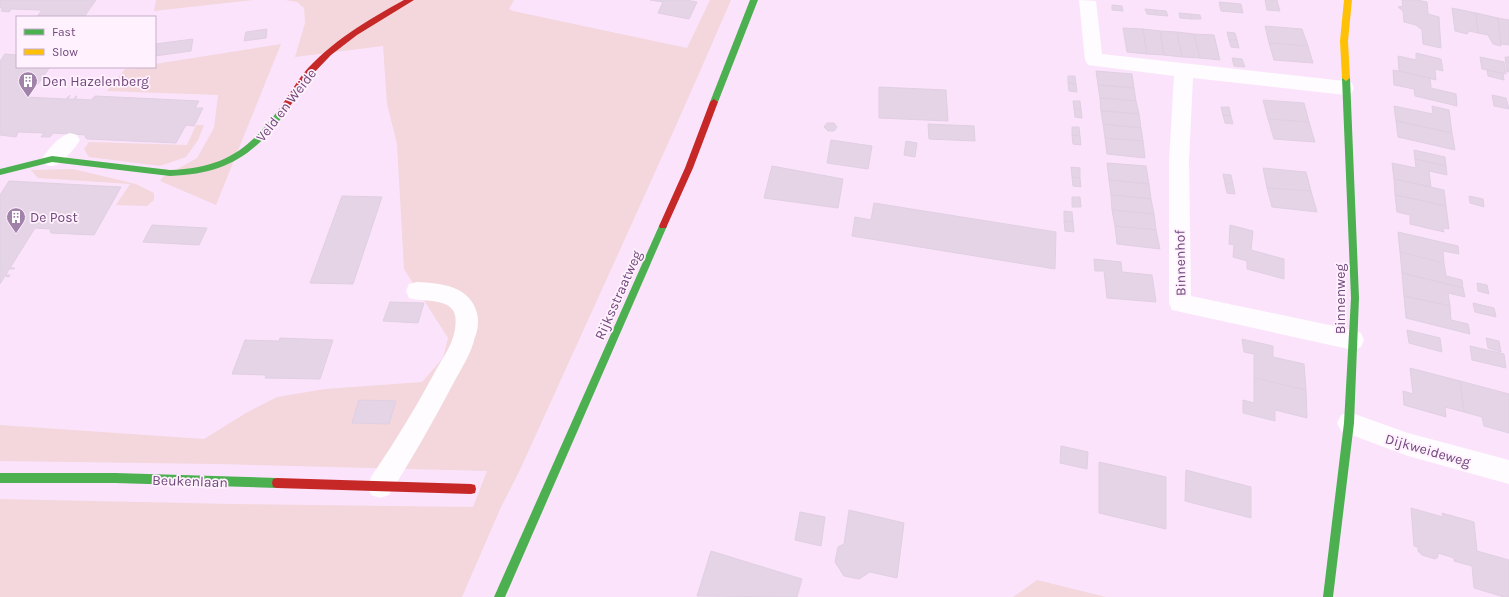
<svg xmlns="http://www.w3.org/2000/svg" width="1509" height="597" font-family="Karla,sans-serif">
<rect width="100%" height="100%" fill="#f9edf9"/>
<path fill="#fbe4fb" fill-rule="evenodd" d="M0,0H1509V597H0ZM17,17H155V67H17Z"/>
<g fill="#f3d7dc">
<path d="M156,0H253L154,11Z"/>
<path d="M285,0H514L509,9L513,11L687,48L710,0H731C663,158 590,315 519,472L501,507L462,597H0V499L234,504L473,507L487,471L215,464L0,461V425L204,439L246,413L277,397L325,389L422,382L443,358L448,338L404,269L397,144L387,104L383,46L295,57L305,23L304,8L297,2Z"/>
<path d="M281,44L216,205L160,181L163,177L197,158L214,128L218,95L107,91L125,69L155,67V64Z"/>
<path d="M196,125H204L198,140L186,157L160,166L89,157L84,149L89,142L187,145Z"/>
<path d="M73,169L136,184L154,193V200L147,206L116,205L130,184L38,178L31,170Z"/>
<path d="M1037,580L1106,597H1013Z"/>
</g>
<g fill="#e5d4e6" stroke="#e0cfe3">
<path d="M0,0H96L84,17H37L42,10L11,9L9,12L1,11L3,8H0Z"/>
<path d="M650,0H686L697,2L689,19L658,13L663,2Z"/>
<path d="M1265,0H1277L1280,11L1267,10Z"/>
<path d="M1402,0H1417L1427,2L1428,14L1439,17L1441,48L1423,44L1422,30L1416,25L1404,22L1403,11L1398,7L1403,6Z"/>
<path d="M1219,2L1241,4L1243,13L1221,11Z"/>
<path d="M1112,5L1122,6L1123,11L1112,10Z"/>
<path d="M1452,8L1476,13L1478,33L1469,31L1467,34L1455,31Z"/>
<path d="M1145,9L1156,10L1157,15L1147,14Z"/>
<path d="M1156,10L1166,11L1168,16L1157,15Z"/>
<path d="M1179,13L1190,14L1191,19L1180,18Z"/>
<path d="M1476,13L1498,18L1501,46L1493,44L1488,35L1478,33Z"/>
<path d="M1190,14L1200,15L1201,19H1191Z"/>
<path d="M1498,18L1509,20V45L1501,44Z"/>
<path d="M1265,26L1302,29L1308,46L1269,43Z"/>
<path d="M1123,28L1143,29L1147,54L1127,52Z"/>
<path d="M267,29L266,38L244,41L246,32Z"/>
<path d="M1143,29L1160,31L1164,55L1147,54Z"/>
<path d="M1160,31L1177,32L1182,57L1164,55Z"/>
<path d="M1177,32L1194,34L1200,58L1182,57Z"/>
<path d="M1227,32L1235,33L1237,40H1229Z"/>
<path d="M1194,34L1214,35L1220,60L1200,58Z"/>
<path d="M193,39L191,51L155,56V44Z"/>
<path d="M1229,40H1237L1239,48L1231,47Z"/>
<path d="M1269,43L1308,46L1313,63L1274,60Z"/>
<path d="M1416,53L1441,59L1443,71L1435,69L1436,80L1399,71L1398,56L1416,60Z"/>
<path d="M5,54L17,55V67H50L38,84L32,85L25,97L66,99L70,95L68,99H74L76,96H77L75,99L91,100L95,96L199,101L195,108H203L194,126L186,125L176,143L87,139L85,137L86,135L53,133L50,137H41L44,133L18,132L16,137L0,135V61Z"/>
<path d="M1480,57L1504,62L1506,74L1482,69Z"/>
<path d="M1505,57H1509V72H1507Z"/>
<path d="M1232,58L1242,59L1245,67L1234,66Z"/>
<path d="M1393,70L1430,78L1431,88L1456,94L1457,106L1415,96L1414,89L1394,85Z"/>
<path d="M1487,70L1503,74L1504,80L1488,76Z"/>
<path d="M1096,71L1132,74L1134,88L1098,85Z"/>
<path d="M1068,76H1075L1076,84L1068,83Z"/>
<path d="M1068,83L1076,84L1077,92L1069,91Z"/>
<path d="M1098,85L1134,88L1136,101L1100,98Z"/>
<path d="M879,87L946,90L948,121L879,118Z"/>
<path d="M1492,95L1506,98L1509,109L1494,106Z"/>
<path d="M1100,98L1136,101L1139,114L1101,111Z"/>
<path d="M1263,100L1304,103L1309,122L1268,119Z"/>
<path d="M1073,101H1080L1081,109H1074Z"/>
<path d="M1394,106L1433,114L1432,106L1449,110L1452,133L1396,121Z"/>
<path d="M1221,107H1229L1231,116L1223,115Z"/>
<path d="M1074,109H1081L1082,118L1075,117Z"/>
<path d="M1101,111L1139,114L1141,128L1103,124Z"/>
<path d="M1223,115L1231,116L1233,124L1225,123Z"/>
<path d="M1268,119L1309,122L1315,142L1274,139Z"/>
<path d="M1396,121L1452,133L1455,150L1398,137Z"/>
<path d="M827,123H834L837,127L834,131H828L824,127Z"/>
<path d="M928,124L974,126L975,141L929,139Z"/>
<path d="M1103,124L1141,128L1143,141L1105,138Z"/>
<path d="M1072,127H1079L1080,136L1072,135Z"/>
<path d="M1072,135L1080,136L1081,145L1073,144Z"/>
<path d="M1105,138L1143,141L1145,158L1107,154Z"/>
<path d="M831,140L872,146L868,169L827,163Z"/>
<path d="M906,141L917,143L915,157L904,155Z"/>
<path d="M1414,150L1445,157L1446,166L1415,159Z"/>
<path d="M1415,159L1446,166L1447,175L1429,171L1431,187L1394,179L1392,163L1416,168Z"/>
<path d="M1107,163L1146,166L1149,184L1109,180Z"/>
<path d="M772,166L843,179L838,208L764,198Z"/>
<path d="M1071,167L1080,168V178L1072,177Z"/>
<path d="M1263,168L1306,172L1311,191L1267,188Z"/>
<path d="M1223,174L1231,175L1233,184H1225Z"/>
<path d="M1072,177L1080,178L1081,187L1073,186Z"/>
<path d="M1394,179L1444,190L1446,206L1395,195Z"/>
<path d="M1109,180L1149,184L1151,199L1111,195Z"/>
<path d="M9,181L121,187L94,235L51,233L50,231L51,229L35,228L10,268H15L14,269H9L6,275H10L9,277L5,276L0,284V195Z"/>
<path d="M1225,184H1233L1235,194L1227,193Z"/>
<path d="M1267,188L1311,191L1317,212L1272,207Z"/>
<path d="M1111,195L1151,199L1154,214L1112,210Z"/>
<path d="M1395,195L1446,206L1449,229L1443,228L1444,232L1410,224V215L1397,212Z"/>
<path d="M342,196L382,197L353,284L310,283Z"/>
<path d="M1469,196L1483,199L1484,207L1470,203Z"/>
<path d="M1072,197H1080L1081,207H1072Z"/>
<path d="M874,203L1056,232L1055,269L852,236L855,217L871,220Z"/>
<path d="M1112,210L1154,214L1156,230L1115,226Z"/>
<path d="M1064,211L1072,212L1073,222L1064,221Z"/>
<path d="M1064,221L1073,222L1074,232L1065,231Z"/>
<path d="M152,225L207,228L199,245L143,242Z"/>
<path d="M1230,225L1253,231L1251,250L1284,259V279L1247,269V261L1233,257L1234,245L1229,244Z"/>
<path d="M1115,226L1156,230L1160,249L1117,244Z"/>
<path d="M1398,232L1458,246L1459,254L1443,251L1444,263L1400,252Z"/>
<path d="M1400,252L1444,263L1446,276L1462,280L1463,288L1402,273Z"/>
<path d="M1094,259L1121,262L1122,272L1152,275L1156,302L1107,298L1104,271H1095Z"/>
<path d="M1402,273L1463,288L1465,297L1448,293L1450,306L1404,296Z"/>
<path d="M1477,283L1487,285L1489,294L1478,291Z"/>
<path d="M1404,296L1450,306L1451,320L1468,324L1470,334L1406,318Z"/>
<path d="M390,302L424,303L418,323L383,321Z"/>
<path d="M1473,303L1494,308L1496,317L1475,312Z"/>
<path d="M1407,330L1440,338L1442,352L1409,343Z"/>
<path d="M280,338L333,340L320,379L265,378L266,375L232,374L245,340L279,341Z"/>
<path d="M1486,338L1499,341L1501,352L1488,348Z"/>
<path d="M1242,339L1273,346V357L1304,364L1306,390L1254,378V354L1244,352Z"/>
<path d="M1470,346L1504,354L1506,368L1472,360Z"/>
<path d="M1410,368L1460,381L1464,412L1445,407L1446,417L1404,405L1403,391L1413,394Z"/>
<path d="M1254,378L1306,390L1307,418L1275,410V421L1243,413V400L1254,403Z"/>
<path d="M1460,381L1509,394V433L1484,426L1482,417L1464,412Z"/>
<path d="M359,400L396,401L389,424L352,423Z"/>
<path d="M1061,446L1088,452L1087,469L1060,463Z"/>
<path d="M1099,462L1166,477V529L1099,513Z"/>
<path d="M1186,470L1251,487V518L1185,501Z"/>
<path d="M1411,508L1443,517L1442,513L1474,522L1477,551L1509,560V597H1504L1474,588L1472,566L1454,561V558L1438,553V557L1435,559L1422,555L1418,551V547L1414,546Z"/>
<path d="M849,510L904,523L897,578L870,572L859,579L844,576L835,562L838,547L844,544Z"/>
<path d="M800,512L825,517L821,546L795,540Z"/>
<path d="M711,551L802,579L797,597L697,596Z"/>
</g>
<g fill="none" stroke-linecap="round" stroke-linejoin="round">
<g fill="#fefcfe" fill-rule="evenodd">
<path d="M1079,0L1096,1L1102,54L1345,81L1352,83L1354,88L1352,93L1345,95L1193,78L1189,161L1191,296L1353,330L1361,333L1364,340L1361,347L1353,350L1172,310L1169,303V161L1174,76L1088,65L1085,60Z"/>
<path d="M70,133L77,135L80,140C76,147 60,167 51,166C49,166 47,165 45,164L42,159C48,149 59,136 70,133Z"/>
<path d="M417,282C441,283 470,286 477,313C479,321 478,330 475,337C471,354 461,369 453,384C433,422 412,459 389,495L380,498L371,495L368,486L371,477C395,442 416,407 436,370C441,361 446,354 450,345C454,337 458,321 454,312C447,298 422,302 409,298L406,291L409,284Z"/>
<path d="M1349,412L1408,433L1509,460V484L1408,456L1341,431L1337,423L1341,415Z"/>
</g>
<g fill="#4caf50" fill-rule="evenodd">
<path d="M750,0H758L718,102L714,105L711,104L710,102Z"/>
<path d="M1346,75L1350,78L1359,298L1354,423L1333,597H1323L1344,423L1351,298L1342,78Z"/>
<path d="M285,104L289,107L288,109C255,155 227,174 170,176L52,162L0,175V169L52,156L170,170C225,168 250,149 282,105Z"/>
<path d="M663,223L667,226L505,597H494L659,226Z"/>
<path d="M0,473H115L277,478L281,479L282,483L281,487L277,488L115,483H0Z"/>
</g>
<path fill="#ffc107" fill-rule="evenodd" d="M1344,0H1352L1348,41L1350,78L1346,81L1342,78L1340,41Z"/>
<g fill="#c62828" fill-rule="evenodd">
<path d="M404,0H414L357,35L331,55L309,78L288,109H282L281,107L282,105C289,95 295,84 303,74C330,42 368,20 404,0Z"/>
<path d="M714,99L718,102L693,168L666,228H660L659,226L685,168L710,102Z"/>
<path d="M277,478L471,484L475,485L476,489L475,493L471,494L277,488L273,487L272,483L273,479Z"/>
</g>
</g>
<defs>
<symbol id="building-pin" viewBox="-11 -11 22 30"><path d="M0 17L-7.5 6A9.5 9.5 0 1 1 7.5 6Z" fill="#a182a8" stroke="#fff1fe"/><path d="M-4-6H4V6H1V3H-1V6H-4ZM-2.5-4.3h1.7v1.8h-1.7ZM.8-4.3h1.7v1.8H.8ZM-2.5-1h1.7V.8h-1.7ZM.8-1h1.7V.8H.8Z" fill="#fff"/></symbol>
</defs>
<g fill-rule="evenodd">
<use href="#building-pin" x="17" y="70" width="22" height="30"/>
<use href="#building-pin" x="5" y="206" width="22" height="30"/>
</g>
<g text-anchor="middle" stroke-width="3.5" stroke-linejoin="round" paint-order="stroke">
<g font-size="14" fill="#71487c" stroke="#fff1fe" text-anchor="start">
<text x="42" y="86">Den Hazelenberg</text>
<text x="30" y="222">De Post</text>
</g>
<g font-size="14" fill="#71487c" stroke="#fff1fe">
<text transform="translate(286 105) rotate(-52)" y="5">Veld en Weide</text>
<text transform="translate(1180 263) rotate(-91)" y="5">Binnenhof</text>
<text transform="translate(618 295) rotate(-66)" y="5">Rijksstraatweg</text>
<text transform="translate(1340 299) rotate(-90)" y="5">Binnenweg</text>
<text transform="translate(1428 450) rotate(16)" y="5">Dijkweideweg</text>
<text transform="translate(190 481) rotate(2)" y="5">Beukenlaan</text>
</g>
</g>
<rect x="16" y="16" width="140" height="52" fill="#fff1fe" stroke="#c6adca"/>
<rect x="24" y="29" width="20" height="6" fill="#4caf50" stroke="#c6adca"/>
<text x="52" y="36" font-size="12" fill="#71487c">Fast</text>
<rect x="24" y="49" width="20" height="6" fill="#ffc107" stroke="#c6adca"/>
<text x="52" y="56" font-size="12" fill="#71487c">Slow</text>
</svg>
